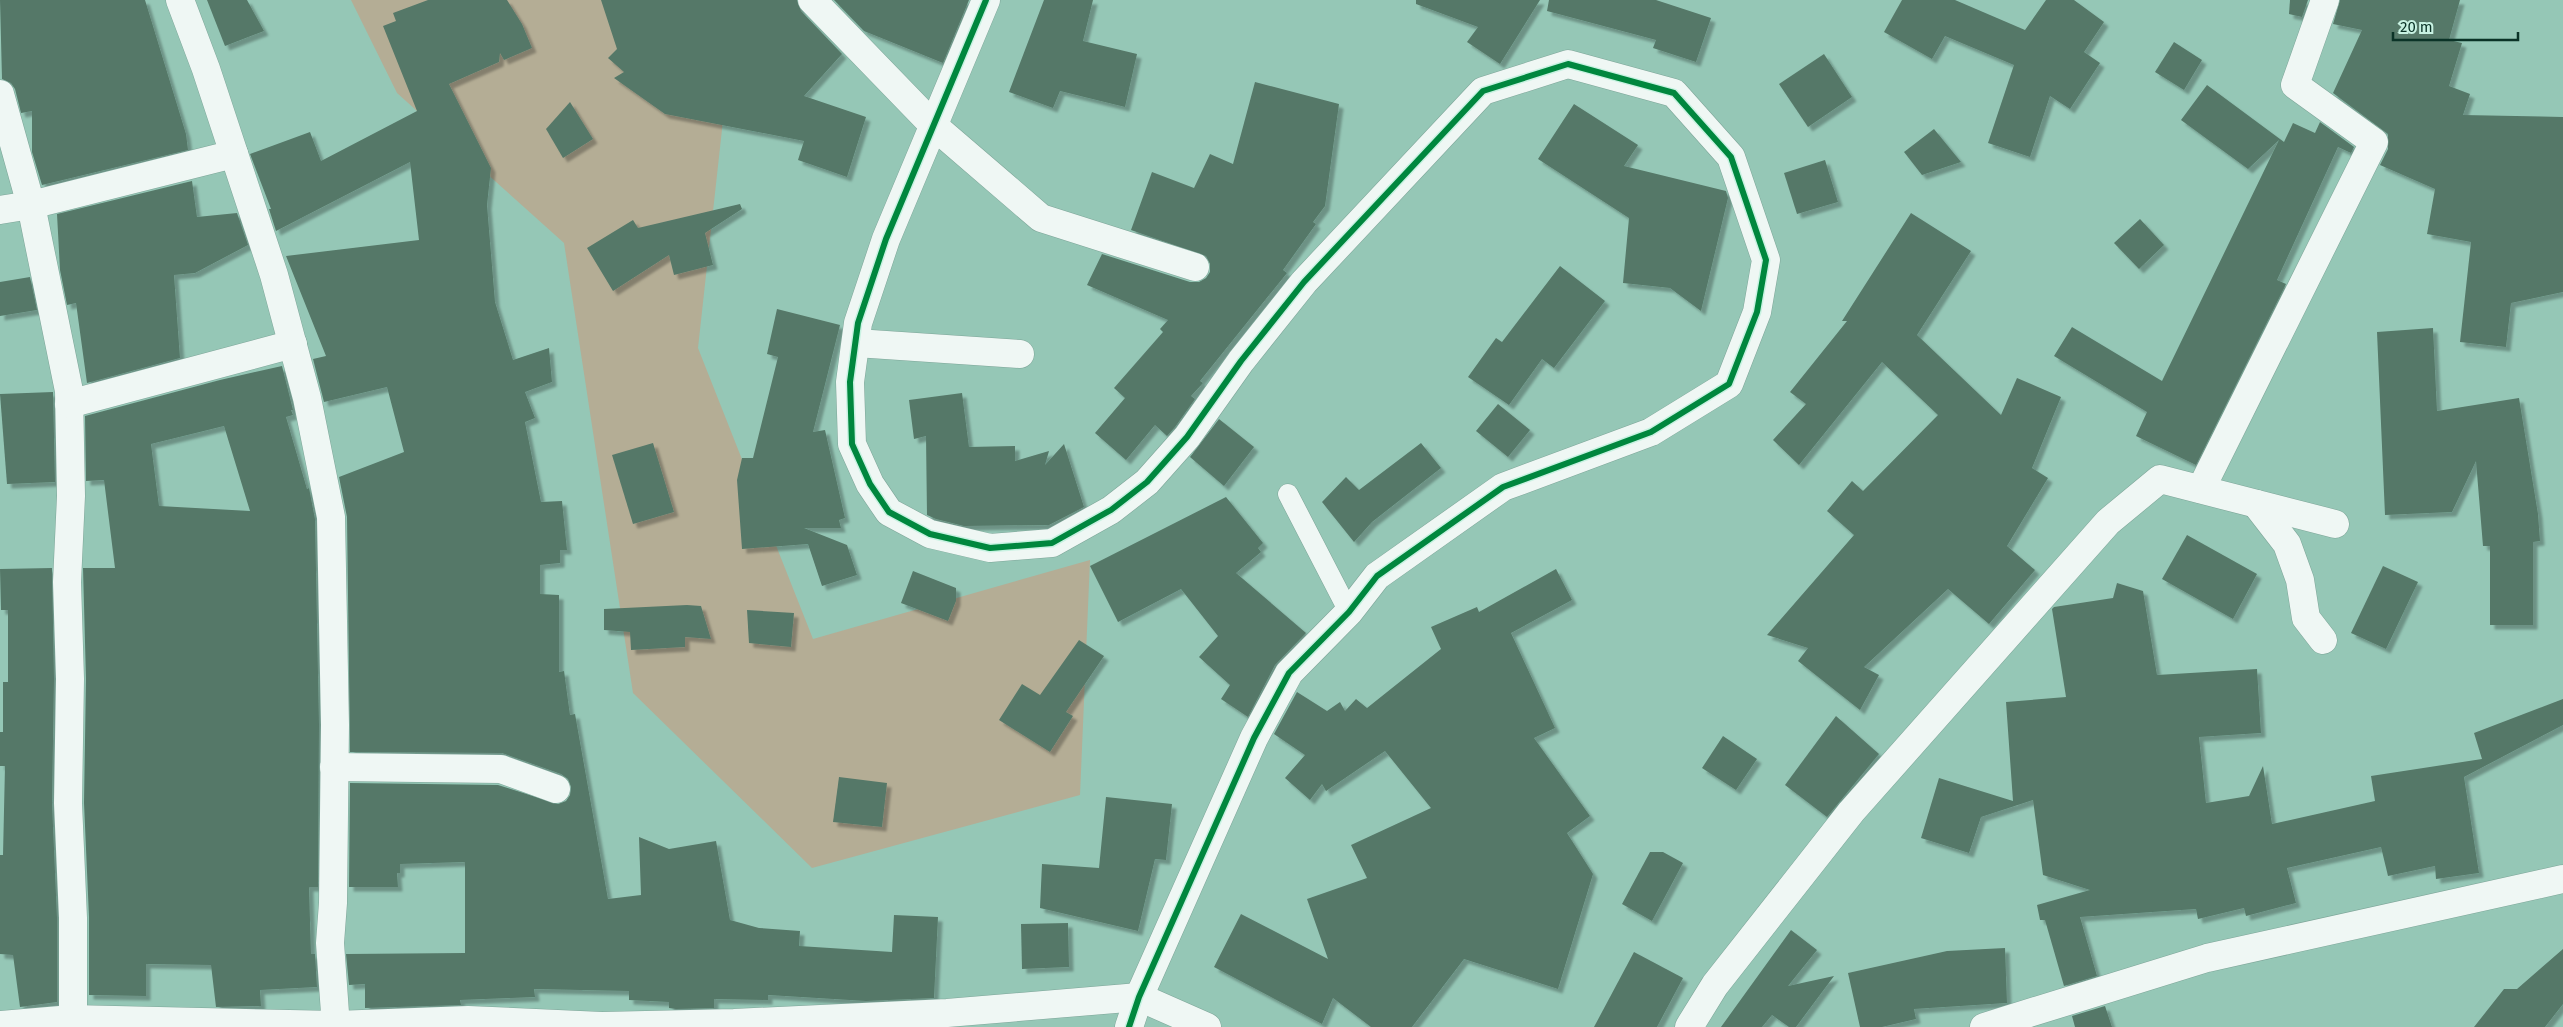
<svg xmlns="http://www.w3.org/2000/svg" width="2563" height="1027" font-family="'Fira Sans',sans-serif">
<defs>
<filter id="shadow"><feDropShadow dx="4.5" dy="4.5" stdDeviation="1" flood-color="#0004"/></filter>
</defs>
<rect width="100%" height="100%" fill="#95c7b6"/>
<path fill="#b4ad95" d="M351,0H608L726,93L698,348L813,639L1090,560L1080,795L812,868L633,693L564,243L397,93Z"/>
<g fill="#557868" fill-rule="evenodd" filter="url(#shadow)">
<path d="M0,0H145L186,134L188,150L42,185L32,152V111L21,113L15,89L11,83L2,79Z"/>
<path d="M207,0H247L264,31L225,46Z"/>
<path d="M428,0H507L522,24L532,48L504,60L500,53L499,62L449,84L491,168L487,205L495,302L513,360L549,348L552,382L525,392L535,418L525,422L541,502L562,501L567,550H560V563L540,565V594L559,595V672L564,671L570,715L575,714L608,899L641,895L639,837L669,849L716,841L730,920L759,928L800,931L799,946L892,952L894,915L938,917L934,998L866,1001L768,995V1000L714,999V1008L676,1009L669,1008V1002L629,1000V991L534,989L535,997L460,1000L461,1005L365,1008V984L349,985L346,954L465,953V862L400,864V873H397L398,887H349L350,783L498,785L558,804L566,801L570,795L571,787L568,779L561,774L502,753L350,752L347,517L339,477L404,452L387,387L324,402L313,359L326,356L286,256L419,240L410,162L276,231L269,209H271L250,154L310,132L321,161L417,111L383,26L396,21L393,13Z"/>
<path d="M601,0H797L801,11L842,54L804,96L866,117L847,177L798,160L804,141L665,114L614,78L624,72L608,58L617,49Z"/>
<path d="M834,0H969L943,63L864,31Z"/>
<path d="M1044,0H1093L1083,41L1137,54L1125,107L1060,91L1053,108L1009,92Z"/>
<path d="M1416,0H1540L1500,64L1467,42L1478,27L1416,4Z"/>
<path d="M1549,0H1656L1711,18L1696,62L1653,48L1656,40L1547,11Z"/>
<path d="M1902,0H1955L2025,30L2046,0H2074L2104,22L2084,52L2100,63L2070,109L2050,96L2030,157L1988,143L2014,65L1945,36L1932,59L1884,32Z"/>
<path d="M2290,0H2308L2302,17L2289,14Z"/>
<path d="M2340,0H2460L2449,40L2462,43L2449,86L2470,94L2463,115L2563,117V292L2511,303L2506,347L2460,342L2471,242L2427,234L2435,189L2380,165L2388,149V134L2333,93L2362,30L2333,24Z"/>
<path d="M2174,42L2202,60L2184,90L2155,72Z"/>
<path d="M1824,54L1852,97L1808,127L1779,84Z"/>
<path d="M1255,82L1339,104L1325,206L1313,222L1316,224L1283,270L1287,273L1200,381L1203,383L1191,396L1195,399L1175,427L1167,436L1155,425L1126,460L1095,433L1125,398L1114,388L1163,332L1160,329L1168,320L1087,285L1102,254L1190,282H1199L1206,278L1210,272V264L1206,256L1131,230L1152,172L1194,188L1210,154L1233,164Z"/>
<path d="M2207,85L2284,142L2293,123L2315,133L2320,122L2354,147L2351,153L2338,147L2277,280L2286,284L2196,465L2136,436L2147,412L2054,356L2072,327L2162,381L2279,140L2248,169L2181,120Z"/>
<path d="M570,102L593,139L563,158L546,129Z"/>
<path d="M1574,104L1638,145L1624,166L1726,191L1728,198L1701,311L1670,288L1623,283L1629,218L1538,159Z"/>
<path d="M1934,129L1961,162L1922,175L1904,152Z"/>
<path d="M1825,160L1838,202L1797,214L1784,173Z"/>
<path d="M192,181L197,217L237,213L248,245L195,273L174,275L180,358L87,383L76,303L67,305L60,270L57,214Z"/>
<path d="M740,204L742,209L705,233L713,265L674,275L669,255L613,291L587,248L633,220L638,228Z"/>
<path d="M1911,213L1971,251L1917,335L2001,415L2017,378L2061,397L2032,468L2048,478L2007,546L2035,570L1989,624L1948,589L1864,667L1879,675L1860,710L1798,661L1808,648L1767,635L1854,535L1827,511L1852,481L1863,491L1938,415L1882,362L1799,465L1773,440L1806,404L1790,392L1847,321H1842Z"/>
<path d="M2140,219L2164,245L2139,269L2114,243Z"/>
<path d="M1560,266L1605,301L1554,368L1542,359L1509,405L1468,377L1496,338L1502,342Z"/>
<path d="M30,277L37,310L0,316V282Z"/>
<path d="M777,309L840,325L813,432L825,430L845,518L839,520L841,528H804L847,545L857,575L822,586L808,544L742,549L737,480L742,458H753L778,357L767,354Z"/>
<path d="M2433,328L2437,411L2519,398L2538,514L2540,541L2533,542V625H2490V546H2483L2476,461L2452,512L2385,515L2377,332Z"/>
<path d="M282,366L293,410H291L293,415L286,417L307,489L309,488L315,519L319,725L318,887H309L311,954H315L317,987L260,990L261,1006L216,1007L211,965L146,964V996L89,995V917L84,803L86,679L83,568H115L104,480L86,481L85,416L220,380ZM224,426L250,511L159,506L151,444Z"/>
<path d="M53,392L55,482L7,484L0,394Z"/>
<path d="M962,393L969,447L1015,446V461L1049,451L1045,465L1064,444L1084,507L1049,525L964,526L936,519L927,515L926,436L914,439L909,400Z"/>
<path d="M1498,404L1530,430L1508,457L1476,431Z"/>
<path d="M1219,419L1254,447L1224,486L1190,457Z"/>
<path d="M653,443L674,512L633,524L612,455Z"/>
<path d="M1421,443L1441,468L1372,522L1354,542L1322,502L1346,477L1359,490Z"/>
<path d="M1226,497L1263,543L1258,548L1261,552L1236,573L1306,633L1275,665L1248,717L1221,699L1230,685L1199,657L1218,636L1181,589L1118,622L1090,566Z"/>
<path d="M2187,535L2257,574L2233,619L2162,579Z"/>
<path d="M2383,566L2418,582L2386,649L2351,633Z"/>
<path d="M52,568L54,679L52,803L57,918V1002L20,1007L13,955L0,954V855H3L5,766H0V732H3V682H8V610H1L0,569Z"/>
<path d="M1556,569L1572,600L1511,633L1555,728L1534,738L1590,816L1567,833L1593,874L1558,989L1464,959L1412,1027H1371L1333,998L1322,1024L1214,967L1241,914L1328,959L1307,899L1367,878L1351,845L1431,808L1385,751L1326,791L1322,784L1310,800L1285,778L1305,755L1274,734L1297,692L1327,711L1340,702L1345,711L1356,699L1367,708L1441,649L1431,627L1477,607L1479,612Z"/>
<path d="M913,571L956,588V601L948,621L901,603Z"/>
<path d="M2117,583L2143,591L2157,675L2257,669L2261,733L2199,737L2206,803L2249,796L2263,766L2272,824L2375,801L2371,776L2482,759L2474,733L2563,699V725L2464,777L2479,873L2436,879L2435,866L2388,876L2381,847L2287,868L2296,903L2246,916L2244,908L2198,919L2196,909L2080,917L2097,976L2064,986L2045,920H2040L2037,905L2090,890L2043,875L2033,800L1981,817L1969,853L1921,838L1939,778L2013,801L2006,702L2066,697L2052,609L2054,607L2113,598Z"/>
<path d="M687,605L701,606L711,639L685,637V647L631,650L630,632L604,630V609Z"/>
<path d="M747,610L794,613L791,647L749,643Z"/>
<path d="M1079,640L1104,656L1066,712L1073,716L1050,752L999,720L1022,684L1040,695Z"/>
<path d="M1836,716L1879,754L1827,817L1785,785Z"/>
<path d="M1723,736L1757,759L1736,790L1702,768Z"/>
<path d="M839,777L887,783L882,827L833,822Z"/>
<path d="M1106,797L1172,804L1166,860L1155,859L1138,931L1040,908L1042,864L1099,868Z"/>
<path d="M1650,852H1663L1683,863L1652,921L1622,904Z"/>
<path d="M1068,923L1069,967L1022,969L1021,924Z"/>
<path d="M1791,930L1817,950L1788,986L1834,976L1796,1027H1789L1772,1015L1762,1027H1721Z"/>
<path d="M2005,948L2007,1003L1914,1009L1916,1019L1882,1027H1860L1848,973L1947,951Z"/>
<path d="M2563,949V1004L2545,1027H2474L2504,989H2517Z"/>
<path d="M1634,952L1683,978L1657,1027H1594Z"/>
<path d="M2105,1006L2112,1027H2075L2072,1016Z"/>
</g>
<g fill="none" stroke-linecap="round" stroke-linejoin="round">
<defs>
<path id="service" d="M1288,494L1349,612"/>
<g id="minor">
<path d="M180,0L206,69L274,275L307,398L331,517L335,725L333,903L330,943L336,1027"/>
<path d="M812,0L934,126L1041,218L1195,267"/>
<path d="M986,0L886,239L858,323L850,382L852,444L870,484L889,512L930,534L990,548L1052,543L1111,510L1147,482L1187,437L1241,361L1304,282L1483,91L1568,64L1674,93L1731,157L1766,260L1757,312L1729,384L1651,432L1503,487L1377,576L1349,612L1289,673L1254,738L1139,997L1129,1027"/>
<path d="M0,94L31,205L69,391L71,496L67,582L70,679L68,803L73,918V1027"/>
<path d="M0,210L31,205L234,154"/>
<path d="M856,343L1020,354"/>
<path d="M69,404L293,344"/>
<path d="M2201,489L2374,142L2295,85L2325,0"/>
<path d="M2256,504L2287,544L2300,580L2306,618L2323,640"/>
<path d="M334,767L501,769L556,789"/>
<path d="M0,1025L72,1019L336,1025L468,1020L602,1026L734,1023L947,1013L1139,997L1207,1027"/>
<path d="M1689,1027L1715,985L1851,812L2108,522L2160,479L2335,524"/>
<path d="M1984,1027L2207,958L2563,879"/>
</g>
</defs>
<use href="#service" stroke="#7da598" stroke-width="21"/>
<use href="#minor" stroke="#7da598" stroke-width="29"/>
<use href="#service" stroke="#eff7f4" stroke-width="20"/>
<use href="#minor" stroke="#eff7f4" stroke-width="28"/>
<defs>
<path id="cycleway" d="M986,0L886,239L858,323L850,382L852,444L870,484L889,512L930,534L990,548L1052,543L1111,510L1147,482L1187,437L1241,361L1304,282L1483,91L1568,64L1674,93L1731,157L1766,260L1757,312L1729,384L1651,432L1503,487L1377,576L1349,612L1289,673L1254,738L1139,997L1129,1027"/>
</defs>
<use href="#cycleway" stroke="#c8f2e2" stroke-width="9"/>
<use href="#cycleway" stroke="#00873e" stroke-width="6"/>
</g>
<path d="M2393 32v8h125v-8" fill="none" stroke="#0b3327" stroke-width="2.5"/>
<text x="2400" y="32" font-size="15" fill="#0b3327" stroke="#c8f2e2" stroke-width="4" paint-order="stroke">20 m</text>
</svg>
